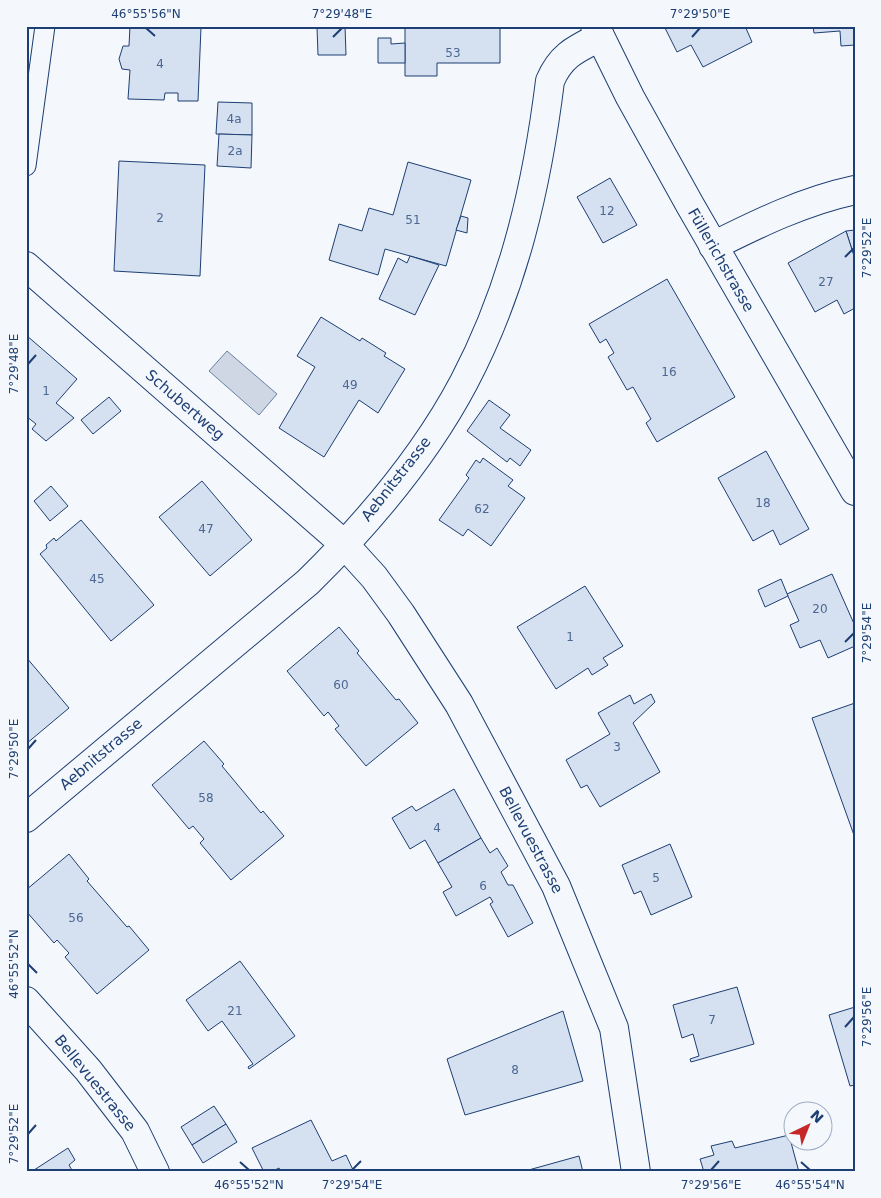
<svg xmlns="http://www.w3.org/2000/svg" width="881" height="1198" font-family="'DejaVu Sans',sans-serif">
<rect width="100%" height="100%" fill="#f4f7fb"/>
<path fill="#cfd7e4" stroke="#687fa3" d="M227,351L277,394L259,415L209,371Z"/>
<g fill="#d5e0f0" stroke="#1d3f73">
<path d="M130,26L201,27L198,101H178V93H165L164,100L128,99L130,70L122,69L119,59L123,46H129Z"/>
<path d="M288,26H345L346,55H318L317,27Z"/>
<path d="M405,26H500V63H437V76H405Z"/>
<path d="M664,26H745L752,42L703,67L691,45L677,52Z"/>
<path d="M813,26H855V45L841,46L840,31L814,33Z"/>
<path d="M378,38H391V44L405,43V63H378Z"/>
<path d="M218,102L252,103V135L216,134Z"/>
<path d="M219,134L252,135L251,168L217,166Z"/>
<path d="M119,161L205,165L200,276L114,271Z"/>
<path d="M408,162L471,180L446,266L385,249L378,275L329,260L339,224L362,231L369,208L393,215Z"/>
<path d="M610,178L637,225L603,243L577,197Z"/>
<path d="M461,216L468,218L467,233L456,230Z"/>
<path d="M855,230V259L846,231Z"/>
<path d="M846,231L855,259V308L844,314L837,300L815,312L788,263Z"/>
<path d="M410,256L439,265L415,315L379,299L398,258L407,263Z"/>
<path d="M667,279L735,397L657,442L646,423L651,419L633,387L627,390L608,357L614,353L606,339L600,343L589,324Z"/>
<path d="M321,317L360,341L362,338L386,353L384,356L405,369L378,413L359,400L324,457L279,428L315,367L297,356Z"/>
<path d="M26,335L77,379L56,403L74,418L46,441L32,429L36,424L26,416Z"/>
<path d="M109,397L121,411L93,434L81,420Z"/>
<path d="M489,400L510,415L500,428L531,450L520,466L510,458L507,462L467,431Z"/>
<path d="M766,451L809,529L780,545L773,530L753,541L718,478Z"/>
<path d="M483,458L513,480L508,486L525,498L491,546L468,529L463,536L439,520L469,478L466,475L476,460L480,463Z"/>
<path d="M202,481L252,540L210,576L159,517Z"/>
<path d="M51,486L68,506L50,521L34,501Z"/>
<path d="M81,520L154,605L111,641L40,554L47,548L46,545L54,538L56,541Z"/>
<path d="M832,574L855,626V646L828,658L820,640L800,648L790,625L799,621L787,594Z"/>
<path d="M781,579L788,596L765,607L758,590Z"/>
<path d="M585,586L623,646L603,658L608,665L592,675L588,668L556,689L517,627Z"/>
<path d="M339,627L359,651L357,653L396,700L399,699L418,723L366,766L335,729L339,726L328,712L324,716L287,671Z"/>
<path d="M26,657L69,708L26,744Z"/>
<path d="M651,694L655,702L633,723L660,772L600,807L587,785L581,788L566,760L610,734L598,713L630,695L634,704Z"/>
<path d="M855,703V838L812,718Z"/>
<path d="M204,741L224,764L222,766L261,813L263,811L284,836L231,880L200,843L204,839L193,826L189,829L152,785Z"/>
<path d="M454,789L481,838L438,863L425,840L410,849L392,818L412,806L416,811Z"/>
<path d="M481,838L490,853L497,848L508,866L501,872L508,885H513L533,923L508,937L490,904L493,902L490,897L456,916L443,892L452,887L438,863Z"/>
<path d="M670,844L692,897L651,915L641,891L634,894L622,865Z"/>
<path d="M69,854L89,879L87,881L127,927L129,926L149,950L97,994L65,957L69,953L57,940L54,943L26,911V890Z"/>
<path d="M240,961L295,1036L249,1069L248,1067L253,1064L222,1021L208,1031L186,1000Z"/>
<path d="M737,987L754,1044L691,1062L690,1059L699,1056L693,1034L682,1038L673,1005Z"/>
<path d="M855,1007V1085L850,1086L829,1015Z"/>
<path d="M563,1011L583,1081L465,1115L447,1059Z"/>
<path d="M214,1106L226,1124L192,1145L181,1127Z"/>
<path d="M311,1120L332,1161L346,1155L354,1172H281L279,1168L271,1172H264L252,1148Z"/>
<path d="M226,1124L237,1142L203,1163L192,1145Z"/>
<path d="M789,1135L799,1172H704L700,1159L714,1155L711,1146L732,1141L735,1148Z"/>
<path d="M68,1148L75,1160L69,1165L73,1172H31Z"/>
<path d="M579,1156L583,1172L525,1171Z"/>
</g>
<g fill="none" stroke-linecap="round" stroke-linejoin="round">
<defs>
<path id="lane" d="M26,166L45,26"/>
<g id="street">
<path d="M713,246C759,223 804,201 855,190"/>
<path d="M26,266L344,544L374,577L401,614L459,704L556,886L614,1028L636,1172"/>
<path d="M26,818L308,582C366,525 426,454 464,382C514,287 537,186 550,81C561,55 576,49 600,37"/>
<path d="M26,1001L88,1070L135,1131L155,1172"/>
</g>
<path id="secondary" d="M595,26L630,97L690,205L855,491"/>
</defs>
<use href="#lane" stroke="#1d3f73" stroke-width="21"/>
<use href="#street" stroke="#1d3f73" stroke-width="30"/>
<use href="#secondary" stroke="#1d3f73" stroke-width="30"/>
<use href="#lane" stroke="#f4f7fb" stroke-width="19"/>
<use href="#street" stroke="#f4f7fb" stroke-width="28"/>
<use href="#secondary" stroke="#f4f7fb" stroke-width="28"/>
</g>
<path fill="none" stroke="#1d3f73" stroke-width="2" d="M146,28L155,36M333,37L342,28M692,37L700,28M845,257L854,248M28,364L36,355M845,642L854,633M28,749L36,740M28,964L37,973M845,1027L854,1017M28,1134L36,1125M240,1162L249,1170M801,1162L810,1170M352,1170L361,1161M711,1170L719,1161"/>
<g text-anchor="middle" stroke-width="4" stroke-linejoin="round" paint-order="stroke">
<g font-size="12" fill="#4b6792">
<text x="453" y="57">53</text>
<text x="160" y="68">4</text>
<text x="234" y="123">4a</text>
<text x="235" y="155">2a</text>
<text x="607" y="215">12</text>
<text x="160" y="222">2</text>
<text x="413" y="224">51</text>
<text x="826" y="286">27</text>
<text x="669" y="376">16</text>
<text x="350" y="389">49</text>
<text x="46" y="395">1</text>
<text x="763" y="507">18</text>
<text x="482" y="513">62</text>
<text x="206" y="533">47</text>
<text x="97" y="583">45</text>
<text x="820" y="613">20</text>
<text x="570" y="641">1</text>
<text x="341" y="689">60</text>
<text x="617" y="751">3</text>
<text x="206" y="802">58</text>
<text x="437" y="832">4</text>
<text x="656" y="882">5</text>
<text x="483" y="890">6</text>
<text x="76" y="922">56</text>
<text x="235" y="1015">21</text>
<text x="712" y="1024">7</text>
<text x="515" y="1074">8</text>
</g>
<g font-size="15" fill="#1d3f73" stroke="#f4f7fb">
<text transform="translate(721 260) rotate(60)" y="5">Füllerichstrasse</text>
<text transform="translate(185 405) rotate(41)" y="5">Schubertweg</text>
<text transform="translate(396 479) rotate(-52)" y="5">Aebnitstrasse</text>
<text transform="translate(101 754) rotate(-40)" y="5">Aebnitstrasse</text>
<text transform="translate(531 840) rotate(62)" y="5">Bellevuestrasse</text>
<text transform="translate(95 1083) rotate(51)" y="5">Bellevuestrasse</text>
</g>
</g>
<rect width="881" height="1198" fill="none" stroke="#f4f7fb" stroke-width="55"/>
<g transform="translate(808 1126) rotate(43)"><circle r="24" fill="#f4f7fb" stroke="#9eadc5"/>
<path d="M0-4L9 19L0 12L-9 19Z" fill="#c62828"/>
<text y="-8" font-size="14" font-weight="bold" text-anchor="middle" fill="#1d3f73">N</text>
</g>
<rect x="28" y="28" width="826" height="1142" fill="none" stroke="#1d3f73" stroke-width="2"/>
<g font-size="12" text-anchor="middle" fill="#1d3f73">
<text x="146" y="18">46°55'56"N</text>
<text x="342" y="18">7°29'48"E</text>
<text x="700" y="18">7°29'50"E</text>
<text transform="translate(867 248) rotate(-90)" y="4">7°29'52"E</text>
<text transform="translate(14 364) rotate(-90)" y="4">7°29'48"E</text>
<text transform="translate(867 633) rotate(-90)" y="4">7°29'54"E</text>
<text transform="translate(14 749) rotate(-90)" y="4">7°29'50"E</text>
<text transform="translate(14 964) rotate(-90)" y="4">46°55'52"N</text>
<text transform="translate(867 1017) rotate(-90)" y="4">7°29'56"E</text>
<text transform="translate(14 1134) rotate(-90)" y="4">7°29'52"E</text>
<text x="249" y="1189">46°55'52"N</text>
<text x="352" y="1189">7°29'54"E</text>
<text x="711" y="1189">7°29'56"E</text>
<text x="810" y="1189">46°55'54"N</text>
</g>
</svg>
